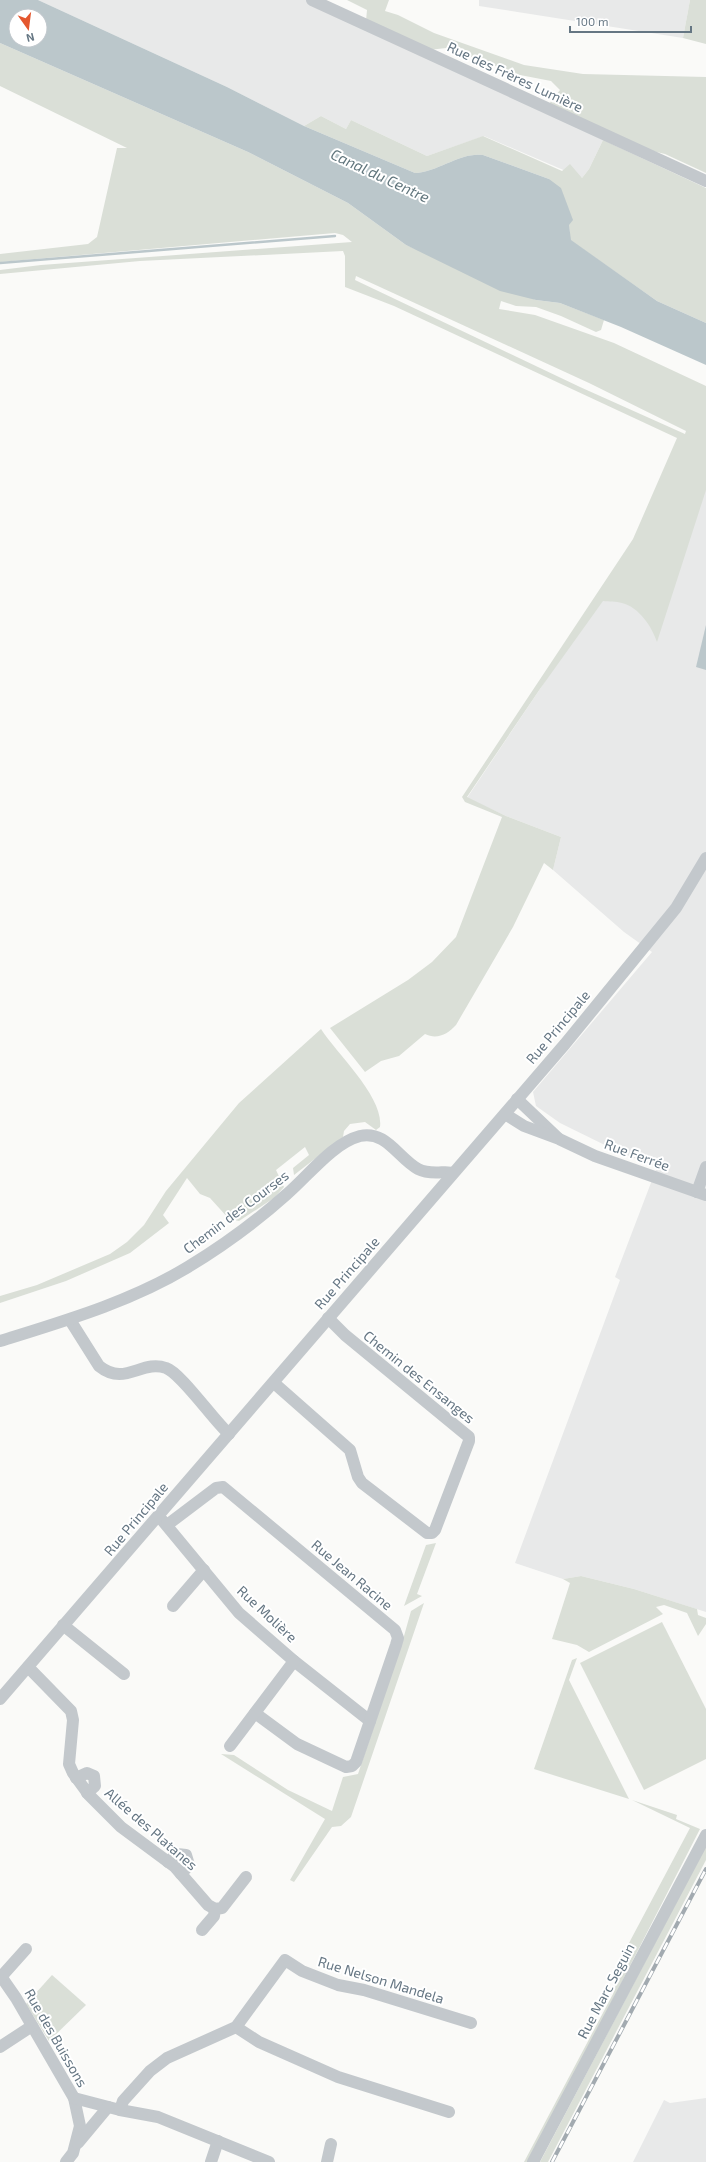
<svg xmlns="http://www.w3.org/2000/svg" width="706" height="2162" font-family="'Exo 2',sans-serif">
<rect width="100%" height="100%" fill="#fafaf8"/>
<g fill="#e8e9e9">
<path d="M38,0H321L603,140L589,169L582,178L484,136L427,156L351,120L346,129L321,116L304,126L227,87Z"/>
<path d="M479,0H690L683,38L479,6Z"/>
<path d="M706,429V1612L634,1589L581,1576L563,1579L515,1563L620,1280L615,1277L657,1167L619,1152L560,1123L536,1106L533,1092L652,952L624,932L553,870L561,837L506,816L467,798L540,689Z"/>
<path d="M706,2098V2162H633L664,2100L670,2103Z"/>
</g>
<g fill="#dadfd7" fill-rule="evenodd">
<path d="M347,0H389L385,11L398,15L434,33L524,65L583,74L706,77V173L665,154L648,150L549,104L560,90L551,81L520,75L446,48L429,50L366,21L367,10Z"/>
<path d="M690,0H706V44L683,38Z"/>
<path d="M0,43L248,152L348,203L406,245L536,300L560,303L604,320L601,330L596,332L561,316L536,307L516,306L501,301L499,309L535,315L614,343L706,386V490L657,642C652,627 639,607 622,603C616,601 609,602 603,601L540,689L467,797L506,816L561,837L553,870L544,863L513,927L456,1025C448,1034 437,1040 425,1034L399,1056L381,1061L365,1072L330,1028L408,980L432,962L456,937L502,817L465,802L462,797L633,539L677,438L394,306L345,287V256L343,251L140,261L0,274V270L41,265L352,242L343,235L335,233L0,262V254L88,244L97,237L117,148H127L0,86ZM356,276L589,383L686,431L685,434L580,387L355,280Z"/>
<path d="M321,116L346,129L351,120L427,156L483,136L562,171L570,164L582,178L589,169L603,140L706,188V323L657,301L570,240L569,225L549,179L483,155C460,152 438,172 415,173L304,126Z"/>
<path d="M321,1029C337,1054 384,1097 380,1127L376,1130L365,1122L350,1124L344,1131L343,1137L294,1175L293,1168L309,1155L305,1147L276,1170L284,1187L274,1198L239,1221L229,1219L210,1198L200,1194L187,1178L163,1215L169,1223L130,1253L66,1281L0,1303V1296L37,1285L110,1254L127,1242L144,1225L166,1191L239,1103Z"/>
<path d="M436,1543L417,1594L422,1596L404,1606L426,1545Z"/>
<path d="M581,1576L634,1589L697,1609L698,1615L706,1618V1624L698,1636L687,1613L664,1605L656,1607L663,1614L589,1652L577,1645L552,1639L570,1583L563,1579Z"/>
<path d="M424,1603L351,1817L341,1826L332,1827L294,1882L290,1880L325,1819L221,1754L234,1755L288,1790L332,1811L343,1777L358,1774L404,1636L411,1611Z"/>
<path d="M662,1622L706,1709V1759L644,1790L580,1663Z"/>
<path d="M577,1658L569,1680L629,1799L534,1769L572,1660Z"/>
<path d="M632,1800L677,1815L676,1819L700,1829L592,2040L528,2162H524L613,1994L629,1943L690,1828Z"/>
<path d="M706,1846V1860L548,2162H540Z"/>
<path d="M52,1975L86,2005L49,2041L26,2004Z"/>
</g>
<g fill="#bbc7cb" fill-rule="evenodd">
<path d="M0,0H38L227,87L304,126L415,173C438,172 460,152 483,155L549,179L561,188L573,220L569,225L571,240L657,301L706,323V365L621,327L560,303L536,300L500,291L406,245L348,203L248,152L0,43ZM16,16H40V40H16Z"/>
<path d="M706,625V670L696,667Z"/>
</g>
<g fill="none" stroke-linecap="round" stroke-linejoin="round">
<path stroke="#bbc7cb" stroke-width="2.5" d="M0,263L335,236"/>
<g stroke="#c3c8cc" stroke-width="12">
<path d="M312,0L706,181"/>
<path d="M517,1099L558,1138"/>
<path d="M505,1114L524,1126L559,1139L595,1156L706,1195"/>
<path d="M697,1192L706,1167"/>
<path d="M70,1320L99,1366C125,1387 142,1359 166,1368C181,1373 214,1421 229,1434"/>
<path d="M0,1341C64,1321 130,1302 188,1267C221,1247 258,1220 287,1194C308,1176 333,1143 360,1136C386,1130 398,1158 418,1169C431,1176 447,1170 452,1173"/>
<path d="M274,1383L350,1450L358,1477L362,1483L427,1533H432L435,1530L469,1441V1437L345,1335L328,1318"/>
<path d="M162,1520L239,1613L294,1661L370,1721"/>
<path d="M167,1525L216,1488L223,1487L395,1630L398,1638L396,1645L356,1762L352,1766L346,1767L297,1744L255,1713"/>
<path d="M173,1606L204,1570"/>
<path d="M63,1625L124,1674"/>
<path d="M28,1667L71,1711L73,1720L69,1764L73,1773L89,1795L121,1827L175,1867L208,1905L215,1909"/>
<path d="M0,1699L565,1044L676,908L706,858"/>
<path d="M230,1746L294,1661"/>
<path d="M76,1778L87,1773L94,1776L95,1786L87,1793"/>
<path d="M168,1862L177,1854L186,1855L189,1865L181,1874"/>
<path d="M202,1930L214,1916L215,1909L222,1908L246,1877"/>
<path d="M0,1975L16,1998L74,2098L80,2126L73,2153L66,2162"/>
<path d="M1,1977L26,1949"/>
<path d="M236,2027L259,2042L338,2077L449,2112"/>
<path d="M0,2047L32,2026"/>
<path d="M74,2098L120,2110L158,2117L269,2162"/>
<path d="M120,2110L123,2101L150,2071L167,2058L236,2027L285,1960L302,1971L338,1985L364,1990L471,2023"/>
<path d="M78,2143L108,2107"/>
<path d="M211,2162L218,2141"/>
<path d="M327,2162L331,2144"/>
<path d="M533,2162L706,1835"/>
</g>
<defs>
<path id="rail" d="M552,2162L706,1869"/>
</defs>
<use href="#rail" stroke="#a2aab0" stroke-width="4"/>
<use href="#rail" stroke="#fff" stroke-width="2.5" stroke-dasharray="8" stroke-linecap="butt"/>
</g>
<g text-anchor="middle" stroke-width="4" stroke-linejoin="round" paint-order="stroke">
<g font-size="14" fill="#657683" stroke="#fff">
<text transform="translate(515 77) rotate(25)" y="5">Rue des Frères Lumière</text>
<text transform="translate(558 1027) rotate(-50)" y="5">Rue Principale</text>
<text transform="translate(637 1155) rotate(20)" y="5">Rue Ferrée</text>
<text transform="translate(236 1212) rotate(-37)" y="5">Chemin des Courses</text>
<text transform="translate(347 1273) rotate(-49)" y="5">Rue Principale</text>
<text transform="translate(419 1377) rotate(39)" y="5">Chemin des Ensanges</text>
<text transform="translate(136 1519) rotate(-50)" y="5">Rue Principale</text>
<text transform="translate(352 1575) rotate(40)" y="5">Rue Jean Racine</text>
<text transform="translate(267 1614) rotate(43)" y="5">Rue Molière</text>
<text transform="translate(151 1829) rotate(41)" y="5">Allée des Platanes</text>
<text transform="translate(381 1980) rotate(17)" y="5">Rue Nelson Mandela</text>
<text transform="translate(606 1991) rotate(-62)" y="5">Rue Marc Seguin</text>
<text transform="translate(56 2038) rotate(60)" y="5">Rue des Buissons</text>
</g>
<g font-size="15" font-style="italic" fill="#60757c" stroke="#fff">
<text transform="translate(380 176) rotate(25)" y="5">Canal du Centre</text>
</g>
</g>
<g transform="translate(28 28) rotate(166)"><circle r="19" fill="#ffffff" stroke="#c1c8cd"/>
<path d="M0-3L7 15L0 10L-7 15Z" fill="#e4572e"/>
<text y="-6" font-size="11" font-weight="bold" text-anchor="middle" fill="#657683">N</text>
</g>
<path d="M570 26v6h121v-6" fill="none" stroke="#657683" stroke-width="2"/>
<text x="576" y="26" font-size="12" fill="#657683" stroke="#ffffff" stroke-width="3" paint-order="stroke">100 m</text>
</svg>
